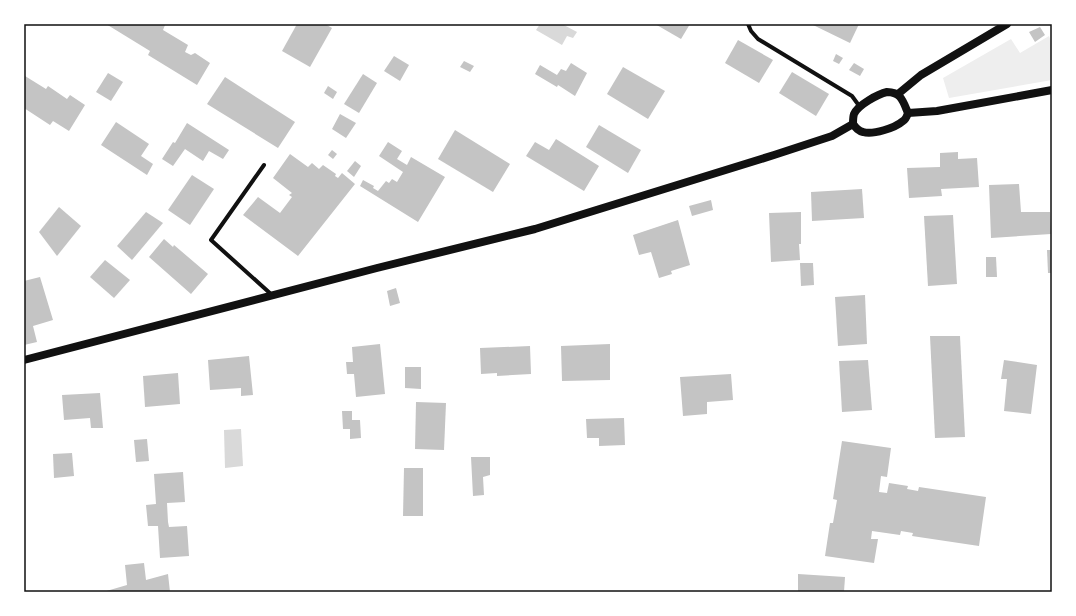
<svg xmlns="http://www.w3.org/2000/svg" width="1076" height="616" font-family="Cabin,sans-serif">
<rect width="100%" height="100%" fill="#fff"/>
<path fill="#eee" d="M1049,36L1052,44V80L949,98L943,78L1011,39L1020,53Z"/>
<g fill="#d9d9d9">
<path d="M540,24H562L577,32L573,38L567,36L562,45L536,30Z"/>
<path d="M241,429L243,466L225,468L224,430Z"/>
</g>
<g fill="#c4c4c4">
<path d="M106,24H163L165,25L163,30L188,45L185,52L191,55L195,53L210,63L197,85L148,55L150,51Z"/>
<path d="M297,24H325L332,28L310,67L282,51Z"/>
<path d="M655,24H690L681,39Z"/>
<path d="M811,24H859L850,43Z"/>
<path d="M1040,27L1045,35L1035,42L1029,32Z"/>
<path d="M738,40L773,60L759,83L725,63Z"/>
<path d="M836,54L843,58L839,64L833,61Z"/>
<path d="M394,56L409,65L400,81L384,71Z"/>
<path d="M464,61L474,66L470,72L460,67Z"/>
<path d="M571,63L587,73L575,96L558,85L557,87L535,74L540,65L557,75L561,69L566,71Z"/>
<path d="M854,63L864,69L860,76L849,70Z"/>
<path d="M623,67L665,91L648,119L607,94Z"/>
<path d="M792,72L829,94L816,116L779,93Z"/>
<path d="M108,73L123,82L111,101L96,92Z"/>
<path d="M363,74L377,83L359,113L344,104Z"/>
<path d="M25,76L46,89L48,86L67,99L70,95L85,105L69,131L53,121L50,125L24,108V77Z"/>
<path d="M225,77L295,122L278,148L207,104Z"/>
<path d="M328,86L337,92L333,99L324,93Z"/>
<path d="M340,114L356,123L346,138L332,129Z"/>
<path d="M116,122L149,144L141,156L153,164L147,175L101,145Z"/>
<path d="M187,123L229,150L223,159L209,151L203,161L185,149L173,166L162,159L173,142L175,143Z"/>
<path d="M599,125L641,150L628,173L586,147Z"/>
<path d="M455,130L510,164L493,192L438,159Z"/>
<path d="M556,139L599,166L584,191L526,156L535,142L549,150Z"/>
<path d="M388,142L402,151L397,159L407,165L411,157L445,177L418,222L360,186L363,180L374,186L373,188L378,191L386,181L389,183L392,179L397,182L403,172L379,156Z"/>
<path d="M332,150L337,154L333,159L328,155Z"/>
<path d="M958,152V159L977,158L979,187L941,189L942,196L909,198L907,168L940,167V153Z"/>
<path d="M290,154L308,167L312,163L319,169L323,165L336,174L335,176L338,178L342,173L355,184L298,256L243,215L258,197L280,213L292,197L289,195L292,193L273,178Z"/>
<path d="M355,161L361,166L354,177L347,171Z"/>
<path d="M192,175L214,189L190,225L168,210Z"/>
<path d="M1019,184L1021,212H1050L1051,234L991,238L989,185Z"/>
<path d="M862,189L864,218L812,221L811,192Z"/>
<path d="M711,200L713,210L692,216L689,206Z"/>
<path d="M59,207L81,226L57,256L39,232Z"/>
<path d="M146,212L163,223L132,260L117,246Z"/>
<path d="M801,212V244H799L800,260L771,262L769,213Z"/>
<path d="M953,215L957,284L928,286L924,216Z"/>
<path d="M678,220L690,265L671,271L672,274L659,278L651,252L639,255L633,235Z"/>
<path d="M164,239L173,247L174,245L208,274L191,294L149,257Z"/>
<path d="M1047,250H1052V273H1048Z"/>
<path d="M986,257H996L997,277H986Z"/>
<path d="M105,260L130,280L114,298L90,277Z"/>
<path d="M800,263H813L814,285L801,286Z"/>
<path d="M40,277L53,320L33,326L37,342L24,345V281Z"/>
<path d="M396,288L400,303L390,306L387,291Z"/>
<path d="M865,295L867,344L838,346L835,297Z"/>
<path d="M930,336H960L965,437L935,438Z"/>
<path d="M380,344L385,394L356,397L354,374H347L346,362H353L352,347Z"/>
<path d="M610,344V380L562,381L561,346Z"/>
<path d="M530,346L531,374L497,376V373L481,374L480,348Z"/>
<path d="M249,356L253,395L241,396V388L210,390L208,360Z"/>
<path d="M868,360L872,410L842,412L839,361Z"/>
<path d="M1004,360L1037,365L1031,414L1004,411L1007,379H1001Z"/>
<path d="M405,367H421V389L405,388Z"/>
<path d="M178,373L180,404L145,407L143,376Z"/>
<path d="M731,374L733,400L707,402V414L683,416L680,377Z"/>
<path d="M100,393L103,428H91L90,418L64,420L62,395Z"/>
<path d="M416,402L446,403L444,450L415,449Z"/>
<path d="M342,411H352V420H360L361,438L350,439V429H343Z"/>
<path d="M624,418L625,445L599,446V438H587L586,419Z"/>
<path d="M147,439L149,461L136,462L134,440Z"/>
<path d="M842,441L891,448L887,477L881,476L879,492L887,493L889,483L908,486L907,489L918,491L919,487L986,497L979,546L912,536L913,533L901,531L900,535L872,531L871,539H878L874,563L825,556L830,523H833L837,500L833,499Z"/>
<path d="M72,453L74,476L54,478L53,454Z"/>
<path d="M471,457H490V475L483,477L484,495L473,496Z"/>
<path d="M404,468H423V516H403Z"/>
<path d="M183,472L185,502L167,503L168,522L169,527L187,526L189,556L160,558L158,526H148L146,505L156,504L154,474Z"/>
<path d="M144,563L146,580L168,574L170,592H103L127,585L125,565Z"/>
<path d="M798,574L845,577L844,592H798Z"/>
</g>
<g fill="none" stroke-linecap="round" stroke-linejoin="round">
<g stroke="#111" stroke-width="4">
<path d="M748,24L751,31L758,39L852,96L860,107"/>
<path d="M264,165L211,240L272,295"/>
</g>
<g stroke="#111" stroke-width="8">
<path d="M887,92C901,92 903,101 908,113C907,116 905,120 903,121C895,128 873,135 863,132C858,131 856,128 853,124C853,121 853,117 854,114C858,105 878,94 887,92Z"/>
<path d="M898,94L921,75L1007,24"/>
<path d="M908,113L937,111L1052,90"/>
<path d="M24,360L377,268L535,229L774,155L832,136L853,124"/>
</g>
</g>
<rect width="1076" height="616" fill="none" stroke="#ffffff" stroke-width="50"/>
<rect x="25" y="25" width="1026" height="566" fill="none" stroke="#111" stroke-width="1.5"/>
</svg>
